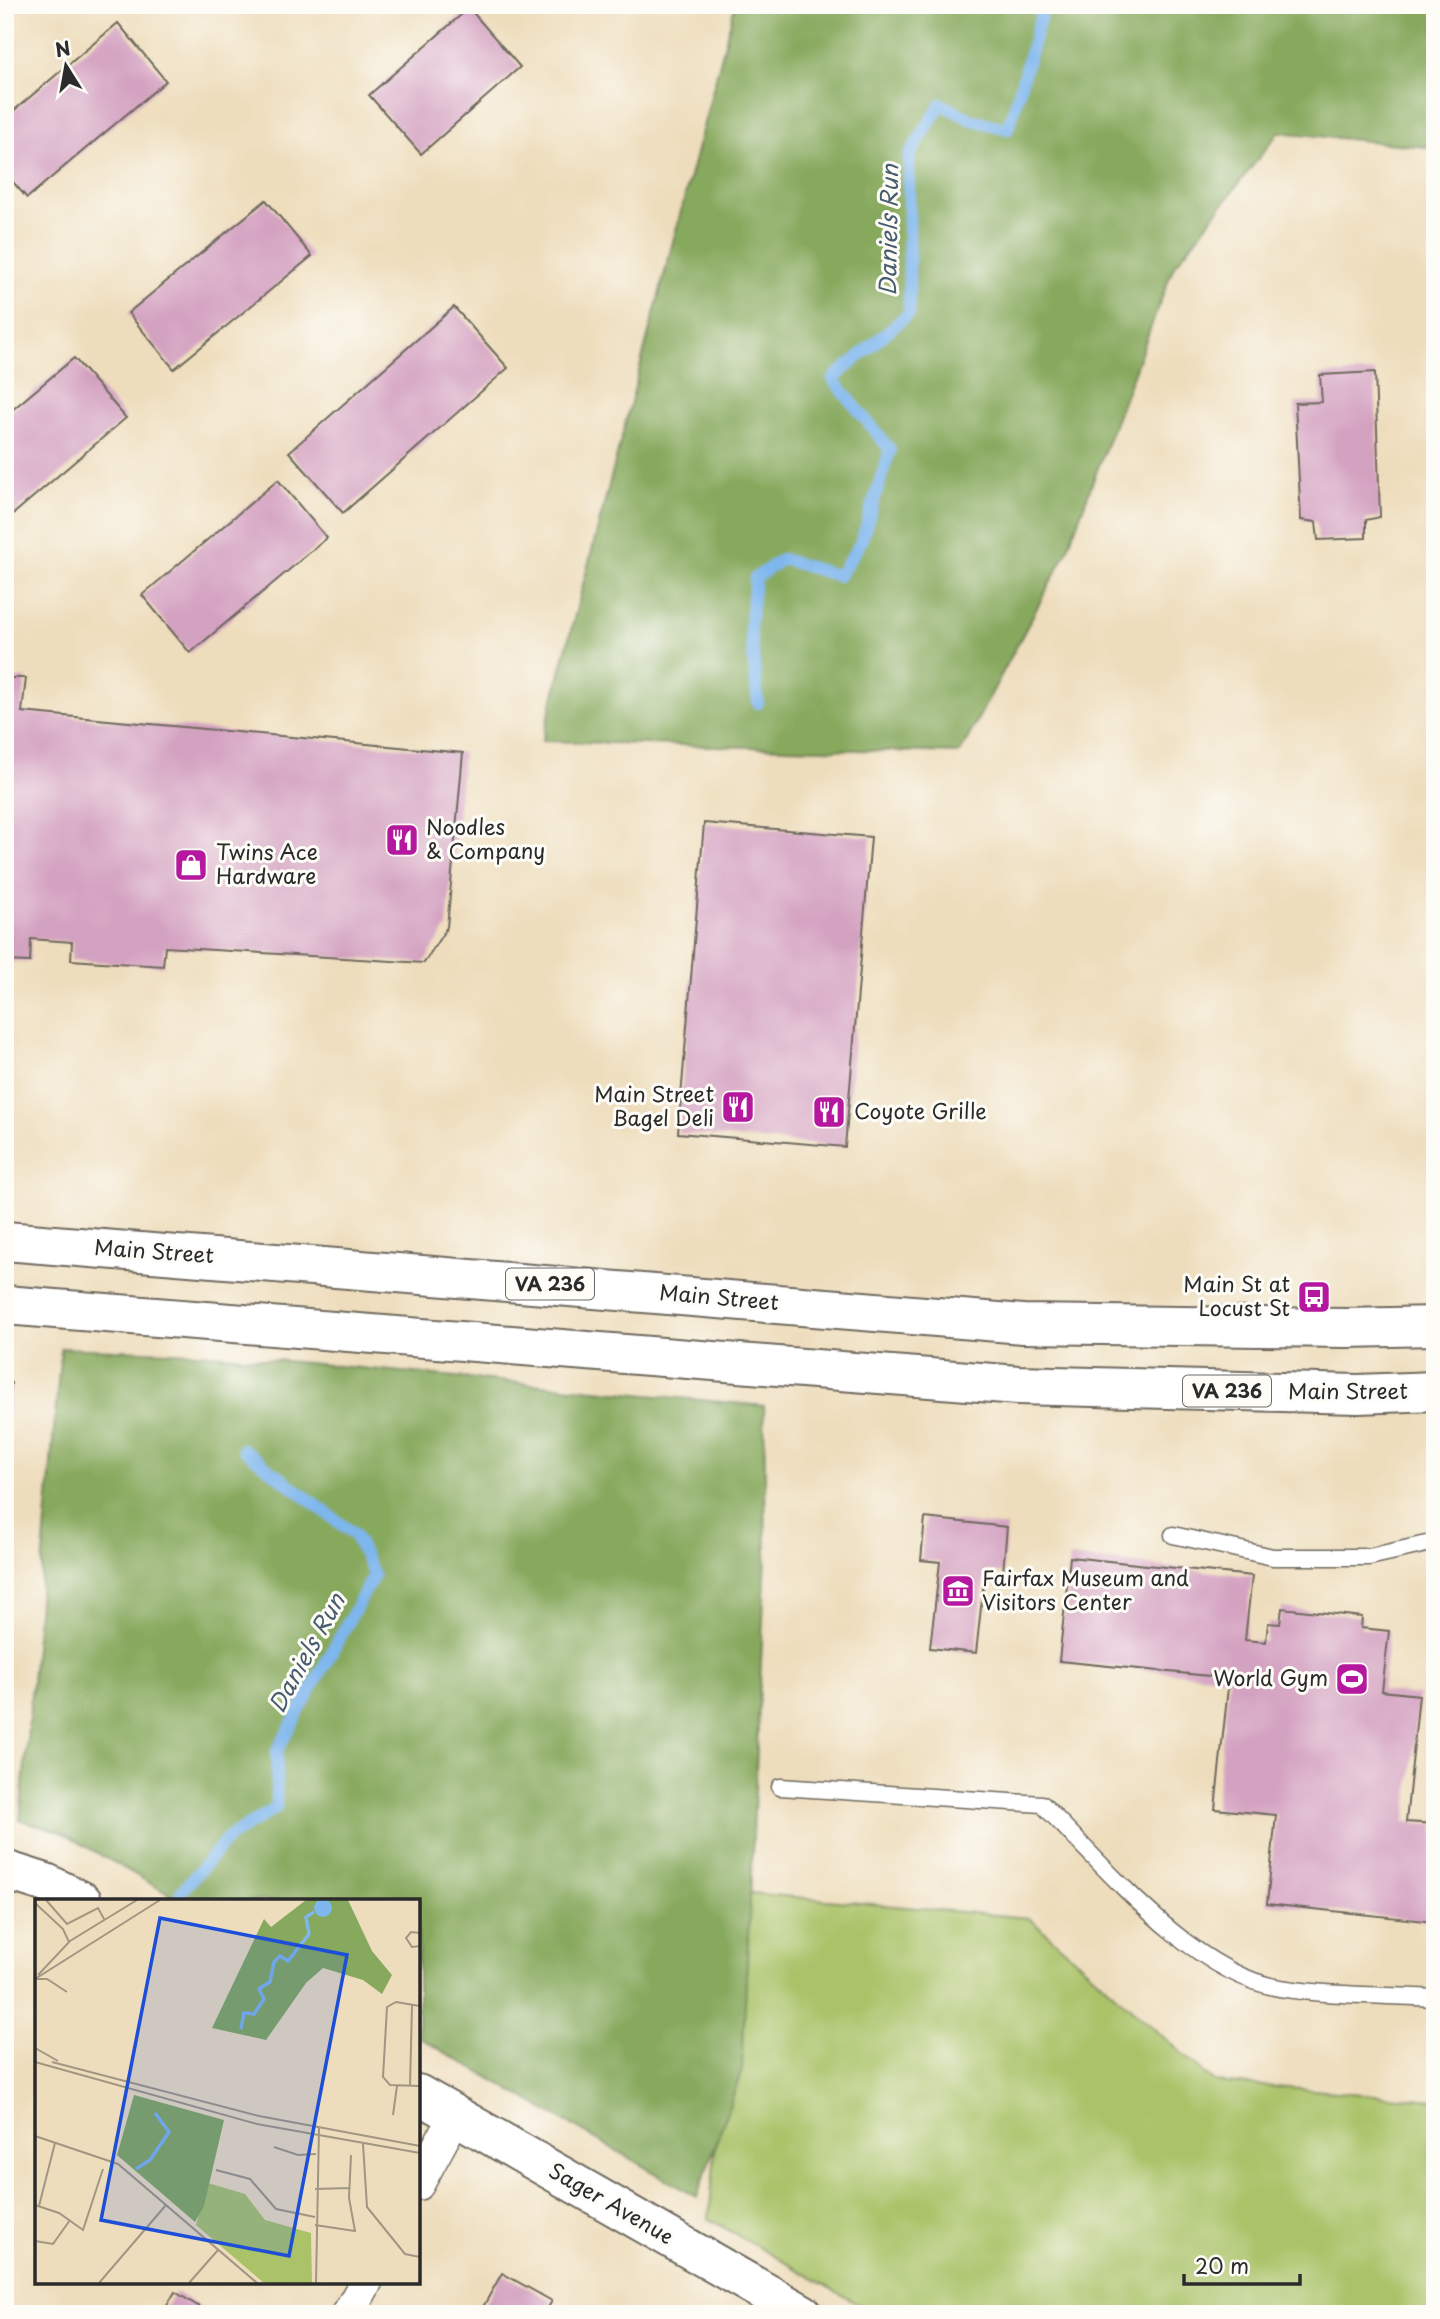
<svg xmlns="http://www.w3.org/2000/svg" width="1440" height="2319" font-family="'Playpen Sans',sans-serif">
<rect width="100%" height="100%" fill="#fdfcf7"/>
<filter id="ink" filterUnits="userSpaceOnUse"><feTurbulence type="fractalNoise" baseFrequency=".0143" numOctaves="2"/><feDisplacementMap in="SourceGraphic" scale="14" xChannelSelector="R" yChannelSelector="G"/><feConvolveMatrix kernelMatrix="1 2 1 2 8 2 1 2 1" color-interpolation-filters="sRGB"/></filter>
<filter id="wash" filterUnits="userSpaceOnUse"><feTurbulence type="fractalNoise" baseFrequency=".00686" numOctaves="4" result="noise"/><feDisplacementMap in="SourceGraphic" scale="28" xChannelSelector="R" yChannelSelector="G"/><feGaussianBlur stdDeviation="1.57" result="paint"/><feColorMatrix in="noise" values="0 0 0 0 0 0 0 0 0 0 0 0 0 0 0 0 0 1.4 0 .05"/><feComposite in="paint" operator="in"/></filter>
<g filter="url(#wash)">
<rect width="100%" height="100%" fill="#eeddbc"/>
<path fill="#aac369" stroke="#6a774a" stroke-width="2" d="M738,1892L1029,1918L1214,2082L1435,2100V2314H875L709,2219Z"/>
<g fill="#87a95d" stroke="#596a44" stroke-width="2">
<path d="M735,5H1435V148L1279,132L1173,268L1066,553L960,753L542,741Z"/>
<path d="M61,1348L201,1353L764,1406L766,1555L742,2070L697,2197L418,2037V1901H181L59,1831L20,1820Z"/>
</g>
<g fill="none" stroke-linecap="round" stroke-linejoin="round">
<g stroke="#7eb6ee" stroke-width="12">
<path d="M758,703L750,627L755,578L782,559L839,576L861,542L890,450L833,379L909,313V156L941,104L970,119L1008,129L1044,5"/>
<path d="M180,1893L228,1838L276,1808L277,1751L374,1575L354,1534L243,1449"/>
</g>
</g>
<g id="blocks">
<g fill="#d4a2c1">
<path d="M469,8L520,67L421,154L369,95Z"/>
<path d="M118,23L166,81L27,198L5,173V118Z"/>
<path d="M266,200L312,256L174,369L128,313Z"/>
<path d="M454,307L508,368L343,513L289,452Z"/>
<path d="M74,358L126,418L5,521V416Z"/>
<path d="M1375,372L1380,517L1366,520V538L1318,540L1316,522L1301,520L1295,403L1322,402L1320,375Z"/>
<path d="M278,480L327,538L190,653L142,595Z"/>
<path d="M5,678H26L22,712L463,753L447,927L424,963L165,947L163,966L71,960L72,942L31,939L30,962L5,961Z"/>
<path d="M704,823L871,837L845,1147L678,1133Z"/>
<path d="M5,1382L11,1383L7,1430H5Z"/>
<path d="M925,1518L1007,1527L1003,1573L985,1571L976,1653L930,1648L940,1562L921,1560Z"/>
<path d="M1070,1557L1252,1576L1245,1640L1266,1642L1268,1623L1280,1624L1282,1608L1362,1617L1361,1628L1389,1631L1382,1691L1419,1695L1406,1822L1435,1824V1922L1267,1904L1276,1815L1215,1809L1229,1678L1059,1661Z"/>
<path d="M502,2273L552,2301L544,2314H479Z"/>
<path d="M175,2292L211,2314H162Z"/>
</g>
</g>
</g>
<g filter="url(#ink)">
<use href="#blocks" fill-opacity="0" stroke="#6f695e" stroke-width="2"/>
<g fill="none" stroke-linecap="round" stroke-linejoin="round">
<defs>
<g id="lane">
<path d="M1173,1535L1273,1557H1369L1435,1542"/>
<path d="M780,1787L1042,1804C1104,1865 1192,1974 1280,1988C1330,1996 1384,1995 1435,1998"/>
</g>
<g id="street">
<path d="M418,2184L455,2116"/>
<path d="M348,2314L366,2282"/>
</g>
<g id="secondary">
<path d="M5,1870L46,1883L82,1901"/>
<path d="M418,2094L803,2314"/>
</g>
<g id="primary">
<path d="M5,1241L1023,1324L1347,1328L1435,1326"/>
<path d="M5,1305L1018,1385L1358,1394L1435,1391"/>
</g>
</defs>
<use href="#lane" stroke="#6f695e" stroke-width="19"/>
<use href="#street" stroke="#6f695e" stroke-width="35"/>
<use href="#secondary" stroke="#6f695e" stroke-width="42"/>
<use href="#primary" stroke="#6f695e" stroke-width="42"/>
<use href="#lane" stroke="#fff" stroke-width="16"/>
<use href="#street" stroke="#fff" stroke-width="32"/>
<use href="#secondary" stroke="#fff" stroke-width="38"/>
<use href="#primary" stroke="#fff" stroke-width="38"/>
</g>
</g>
<defs>
<symbol id="restaurant-square" viewBox="-11 -11 22 22"><rect x="-9" y="-9" width="18" height="18" rx="4" fill="#b5179e" stroke="#fdfcf7"/><path d="M-5-6h1v4h1v-4h1v4h1v-4h1v5L-1.5 .5V6h-2V.5L-5-1ZM5-6V6H3V1.5H1.5Q1.5-4 5-6Z" fill="#fff"/></symbol>
<symbol id="shop-square" viewBox="-11 -11 22 22"><rect x="-9" y="-9" width="18" height="18" rx="4" fill="#b5179e" stroke="#fdfcf7"/><path d="M-5-2.5h2.3a2.7 3.5 0 0 1 5.4 0H5L5.5 6h-11ZM-1.5-2.5h3a1.5 2.3 0 0 0-3 0Z" fill="#fff"/></symbol>
<symbol id="bus-square" viewBox="-11 -11 22 22"><rect x="-9" y="-9" width="18" height="18" rx="4" fill="#b5179e" stroke="#fdfcf7"/><path d="M-5-6H5V4H4V6H2V4H-2V6H-4V4H-5ZM-3.5-4V0h7V-4ZM-3.5 1.2v1.5H-2V1.2ZM2 1.2v1.5H3.5V1.2Z" fill="#fff"/></symbol>
<symbol id="museum-square" viewBox="-11 -11 22 22"><rect x="-9" y="-9" width="18" height="18" rx="4" fill="#b5179e" stroke="#fdfcf7"/><path d="M0-6L6-3V-2H-6V-3ZM-5-1h2V3h-2ZM-1-1h2V3h-2ZM3-1h2V3H3ZM-6 4H6V6H-6Z" fill="#fff"/></symbol>
<symbol id="stadium-square" viewBox="-11 -11 22 22"><rect x="-9" y="-9" width="18" height="18" rx="4" fill="#b5179e" stroke="#fdfcf7"/><path d="M0-5a6.5 5 0 1 0 0 10a6.5 5 0 1 0 0-10ZM-3.5-1.8h7v3.6h-7Z" fill="#fff"/></symbol>
</defs>
<g fill-rule="evenodd">
<use href="#restaurant-square" x="383" y="821" width="38" height="38"/>
<use href="#shop-square" x="172" y="846" width="38" height="38"/>
<use href="#restaurant-square" x="719" y="1088" width="38" height="38"/>
<use href="#restaurant-square" x="810" y="1093" width="38" height="38"/>
<use href="#bus-square" x="1295" y="1278" width="38" height="38"/>
<use href="#museum-square" x="939" y="1572" width="38" height="38"/>
<use href="#stadium-square" x="1333" y="1660" width="38" height="38"/>
</g>
<g text-anchor="middle" stroke-width="6" stroke-linejoin="round" paint-order="stroke">
<g fill="#fdfcf7" stroke="#6a6a68" stroke-width="2">
<rect x="506" y="1268.5" width="88" height="31" rx="5"/>
<rect x="1183" y="1375.5" width="88" height="31" rx="5"/>
</g>
<g font-size="19" font-weight="bold" fill="#2b2b2b">
<text x="550" y="1291">VA 236</text>
<text x="1227" y="1398">VA 236</text>
</g>
<g font-size="21" fill="#2b2b2b" stroke="#fdfcf7" text-anchor="start">
<text x="426" y="835">Noodles<tspan x="426" dy="24">&amp; Company</tspan></text>
<text x="216" y="860">Twins Ace<tspan x="216" dy="24">Hardware</tspan></text>
<text x="714" y="1102" text-anchor="end">Main Street<tspan x="714" dy="24">Bagel Deli</tspan></text>
<text x="854" y="1119">Coyote Grille</text>
<text x="1290" y="1292" text-anchor="end">Main St at<tspan x="1290" dy="24">Locust St</tspan></text>
<text x="982" y="1586">Fairfax Museum and<tspan x="982" dy="24">Visitors Center</tspan></text>
<text x="1328" y="1686" text-anchor="end">World Gym</text>
</g>
<g font-size="21" fill="#2b2b2b" stroke="#fdfcf7">
<text transform="translate(154 1252) rotate(4)" y="7">Main Street</text>
<text transform="translate(719 1298) rotate(5)" y="7">Main Street</text>
<text x="1348" y="1399">Main Street</text>
<text transform="translate(611 2204) rotate(30)" y="7">Sager Avenue</text>
</g>
<g font-size="23" font-style="italic" fill="#485c6f" stroke="#fdfcf7">
<text transform="translate(889 230) rotate(-89)" y="8">Daniels Run</text>
<text transform="translate(307 1653) rotate(-61)" y="8">Daniels Run</text>
</g>
</g>
<g transform="translate(35 1899)">
<rect width="385" height="385" fill="#eeddbc"/>
<path d="M173,284L210,295L230,321L276,334L277,384H229L161,326Z" fill="#aac369"/>
<path d="M271,1H313L337,52L357,76L347,95L328,81L288,69L271,84L231,141L177,129L229,20L236,28ZM99,196L189,221L169,307L160,323L82,256Z" fill="#87a95d"/>
<path d="M279 9a9 9 0 1 1 18 0a9 9 0 1 1-18 0Z" fill="#7eb6ee"/>
<path fill="none" stroke="#7eb6ee" stroke-width="3.5" d="M206,130L209,114L219,115L229,100L224,90L235,83L239,63L245,57L253,62L274,35L271,18L279,13M101,270L115,261L134,233L120,214"/>
<path fill="none" stroke="#a09682" stroke-width="2" d="M11,1L32,25L63,9L69,20M0,4L28,30L34,43M385,34L376,33L371,39L377,48L385,47M3,76L35,42L102,1M0,80H12L32,93M0,80L125,1M385,107L361,103L352,108L348,178L355,186L385,187M0,149L23,162M0,163L222,225L385,254M17,163L224,217L385,247M375,187L377,106M358,216L362,187M0,237L83,265L222,384M328,245L332,308L370,355L385,358M239,248L263,256L281,255M181,271L215,280L241,310L280,318M280,290L314,289M0,306L24,314L48,331L68,270M4,307L20,244M280,326L320,332L314,299L316,256M0,342L18,345L35,321M64,384L131,306M154,384L183,351M281,384L284,229"/>
<path fill="#1d4ed8" fill-opacity="0.15" stroke="#1d4ed8" stroke-width="3.5" d="M125,19L312,56L254,357L66,321Z"/>
<rect width="385" height="385" fill="none" stroke="#2b2b2b" stroke-width="3.5"/>
</g>
<rect width="1440" height="2319" fill="none" stroke="#fdfcf7" stroke-width="28"/>
<g transform="translate(66 66) rotate(349)" stroke="#fdfcf7" stroke-width="5" paint-order="stroke">
<path d="M0-5L12 26L0 18L-12 26Z" fill="#2b2b2b"/>
<text y="-10" font-size="19" font-weight="bold" text-anchor="middle" fill="#2b2b2b">N</text>
</g>
<path d="M1184 2274v10h116v-10" fill="none" stroke="#2b2b2b" stroke-width="3.5"/>
<text x="1195" y="2274" font-size="21" fill="#2b2b2b" stroke="#fdfcf7" stroke-width="5" paint-order="stroke">20 m</text>
</svg>
